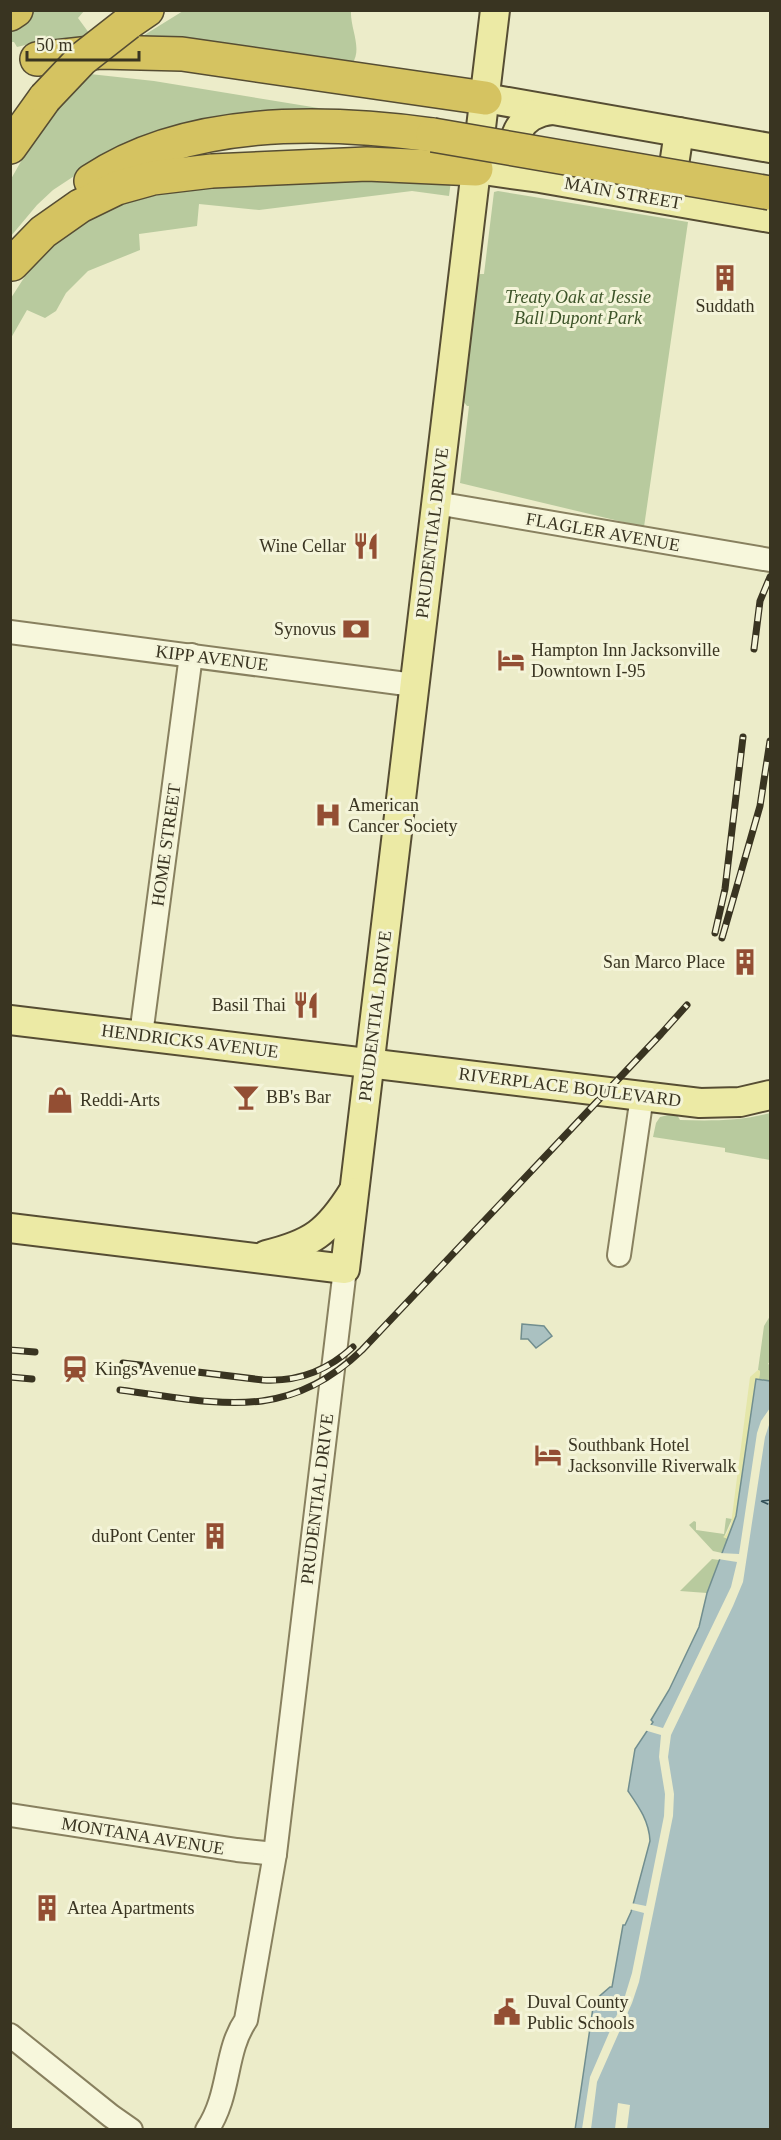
<svg xmlns="http://www.w3.org/2000/svg" width="781" height="2140" font-family="'Times New Roman',serif">
<rect width="100%" height="100%" fill="#ececc9"/>
<g fill="#b8ca9e">
<path d="M35,11H84L78,18L89,33L81,39L34,43L17,47L14,42H11L10,26Z"/>
<path d="M183,11H351C350,28 363,49 352,64L133,42Z"/>
<path d="M90,74L154,81L343,112L94,163L53,190L37,205L11,236V179L32,142L65,98Z"/>
<path d="M235,178L451,181L449,196L412,191L259,210L199,204L197,226L139,234L140,250L88,271L66,293L56,311L45,318L27,310L11,338V298L38,256L54,240L132,193Z"/>
<path d="M498,191L688,222L644,527L460,483L469,406H467L463,401L477,278L480,274H484L494,192Z"/>
<path d="M676,1113L680,1120C711,1121 741,1121 770,1113V1160L725,1152V1148L653,1137L656,1123L660,1117Z"/>
<path d="M770,1316V1361L768,1364L770,1365V1381L759,1379L760,1371L758,1370L764,1326Z"/>
<path d="M726,1518L732,1519L724,1537L728,1539L722,1553L713,1551L689,1525L694,1521L696,1522V1530L724,1534Z"/>
<path d="M712,1559L719,1560L707,1593L680,1591Z"/>
</g>
<path fill="#e4e6a9" d="M758,1370L760,1371L759,1379H756L736,1516L728,1539L723,1537L726,1535L731,1524L750,1377Z"/>
<g fill="#aac1c1" stroke="#718e8f" stroke-width="1.5">
<path d="M522,1324L544,1326L552,1336L536,1348L528,1339H521Z"/>
<path d="M756,1379L770,1381V2129L575,2130L594,2001L610,1987H612L623,1925H625L631,1912L650,1841C649,1821 639,1807 628,1791L635,1749L653,1722L651,1720L669,1690L699,1627L707,1593L736,1516Z"/>
</g>
<g fill="#ececc9">
<path d="M770,1408V1422L765,1437L743,1582L733,1606L671,1735L668,1757L674,1794L673,1816L639,1982L632,2003L597,2082L591,2129H582L590,2077L625,1996L632,1973L644,1913L629,1909L631,1903L646,1906L664,1816L665,1794L659,1757L661,1735L644,1730L648,1724L663,1728L731,1587L737,1562L718,1559L719,1553L739,1554L757,1433L761,1421Z"/>
<path d="M618,2103L630,2105L627,2129H615Z"/>
</g>
<g fill="none" stroke-linecap="round" stroke-linejoin="round">
<g stroke="#324f58" stroke-width="1.5" stroke-dasharray="8 6" stroke-linecap="butt">
<path d="M761,1501L770,1505"/>
<path d="M762,1501L770,1500"/>
</g>
<defs>
<g id="minor">
<path d="M436,503L770,560"/>
<path d="M10,632L414,685"/>
<path d="M141,1035L191,655"/>
<path d="M619,1255L642,1096"/>
<path d="M10,1815L237,1850L275,1854"/>
<path d="M10,2035L111,2116L131,2130"/>
<path d="M207,2130C231,2094 224,2052 246,2020L275,1854L345,1269"/>
</g>
<g id="major">
<path d="M485,98L770,148"/>
<path d="M525,168C503,142 520,113 552,110"/>
<path d="M476,169L540,178L770,218"/>
<path d="M669,198L679,132"/>
<path d="M10,1020L700,1103L740,1102L770,1095"/>
<path d="M10,1228L345,1269L495,10"/>
<path d="M266,1255C312,1244 328,1232 353,1192"/>
</g>
<g id="highway">
<path d="M10,14L16,10"/>
<path d="M128,23L147,10"/>
<path d="M37,59L100,52L182,54L485,98"/>
<path d="M10,147L45,98"/>
<path d="M91,181C187,117 322,120 433,135"/>
<path d="M12,264L43,232L80,206L117,188L153,178L212,171L367,164L476,169"/>
</g>
</defs>
<use href="#minor" stroke="#88805f" stroke-width="26"/>
<use href="#major" stroke="#564d33" stroke-width="32"/>
<use href="#highway" stroke="#564d33" stroke-width="36"/>
<use href="#minor" stroke="#f7f7dc" stroke-width="22"/>
<use href="#major" stroke="#eceaa5" stroke-width="28"/>
<use href="#highway" stroke="#d5c361" stroke-width="33"/>
<defs>
<g id="rail">
<path d="M754,649L760,601L770,577"/>
<path d="M715,933L725,889L743,737"/>
<path d="M722,938L760,806L770,741"/>
<path d="M10,1350L35,1352"/>
<path d="M123,1363L263,1380C298,1382 327,1371 353,1347"/>
<path d="M10,1377L32,1379"/>
<path d="M120,1390C215,1402 285,1424 362,1350L661,1034L687,1005"/>
</g>
</defs>
<use href="#rail" stroke="#393421" stroke-width="7"/>
<use href="#rail" stroke="#f4f4d9" stroke-width="4.5" stroke-dasharray="14" stroke-linecap="butt"/>
<defs>
<g id="highway-bridge">
<path d="M45,98L82,59L128,23"/>
<path d="M433,135L770,193"/>
</g>
</defs>
<use href="#highway-bridge" stroke="#564d33" stroke-width="36" stroke-linecap="butt"/>
<use href="#highway-bridge" stroke="#d5c361" stroke-width="33"/>
</g>
<defs>
<symbol id="building-bare" viewBox="-9 -9 18 18"><path d="M-4-6H4V6H1V3H-1V6H-4ZM-2.5-4.3h1.7v1.8h-1.7ZM.8-4.3h1.7v1.8H.8ZM-2.5-1h1.7V.8h-1.7ZM.8-1h1.7V.8H.8Z" fill="#934e33" stroke="#f4f4d9" stroke-width="2.5" paint-order="stroke"/></symbol>
<symbol id="restaurant-bare" viewBox="-9 -9 18 18"><path d="M-5-6h1v4h1v-4h1v4h1v-4h1v5L-1.5 .5V6h-2V.5L-5-1ZM5-6V6H3V1.5H1.5Q1.5-4 5-6Z" fill="#934e33" stroke="#f4f4d9" stroke-width="2.5" paint-order="stroke"/></symbol>
<symbol id="bank-bare" viewBox="-9 -9 18 18"><path d="M-6-4H6V4H-6ZM0-2.3a2.3 2.3 0 1 0 0 4.6a2.3 2.3 0 1 0 0-4.6Z" fill="#934e33" stroke="#f4f4d9" stroke-width="2.5" paint-order="stroke"/></symbol>
<symbol id="hotel-bare" viewBox="-9 -9 18 18"><path d="M-6-4.5h1.5V1H6V5H4.5V3h-9V5H-6ZM-4 0a1.8 1.8 0 1 1 3.6 0ZM.5 0V-2.5h3Q6-2.5 6 0Z" fill="#934e33" stroke="#f4f4d9" stroke-width="2.5" paint-order="stroke"/></symbol>
<symbol id="hospital-bare" viewBox="-9 -9 18 18"><path d="M-5-5h3v3.5h4V-5h3V5h-3V1.5h-4V5h-3Z" fill="#934e33" stroke="#f4f4d9" stroke-width="2.5" paint-order="stroke"/></symbol>
<symbol id="bar-bare" viewBox="-9 -9 18 18"><path d="M-6-5H6L.8 .8V4.5H3.5V6h-7V4.5H-.8V.8Z" fill="#934e33" stroke="#f4f4d9" stroke-width="2.5" paint-order="stroke"/></symbol>
<symbol id="shop-bare" viewBox="-9 -9 18 18"><path d="M-5-2.5h2.3a2.7 3.5 0 0 1 5.4 0H5L5.5 6h-11ZM-1.5-2.5h3a1.5 2.3 0 0 0-3 0Z" fill="#934e33" stroke="#f4f4d9" stroke-width="2.5" paint-order="stroke"/></symbol>
<symbol id="station-bare" viewBox="-9 -9 18 18"><path d="M-3-6H3Q5-6 5-4V2Q5 4 3 4L4.5 6H3L1.5 4h-3L-3 6H-4.5L-3 4Q-5 4-5 2V-4Q-5-6-3-6ZM-3.5-4v3h7v-3ZM-3.5 1v1.5H-2V1ZM2 1v1.5H3.5V1Z" fill="#934e33" stroke="#f4f4d9" stroke-width="2.5" paint-order="stroke"/></symbol>
<symbol id="civic-bare" viewBox="-9 -9 18 18"><path d="M-.6-6.5H3V-4.5H.6V-3L4-1V1h2V6H-6V1h2V-1L-.6-3ZM-1.2 2.5V6h2.4V2.5Z" fill="#934e33" stroke="#f4f4d9" stroke-width="2.5" paint-order="stroke"/></symbol>
</defs>
<g fill-rule="evenodd">
<use href="#building-bare" x="706" y="259" width="38" height="38"/>
<use href="#restaurant-bare" x="347" y="527" width="38" height="38"/>
<use href="#bank-bare" x="337" y="610" width="38" height="38"/>
<use href="#hotel-bare" x="492" y="641" width="38" height="38"/>
<use href="#hospital-bare" x="309" y="796" width="38" height="38"/>
<use href="#building-bare" x="726" y="943" width="38" height="38"/>
<use href="#restaurant-bare" x="287" y="986" width="38" height="38"/>
<use href="#bar-bare" x="227" y="1078" width="38" height="38"/>
<use href="#shop-bare" x="41" y="1081" width="38" height="38"/>
<use href="#station-bare" x="56" y="1350" width="38" height="38"/>
<use href="#hotel-bare" x="529" y="1436" width="38" height="38"/>
<use href="#building-bare" x="196" y="1517" width="38" height="38"/>
<use href="#building-bare" x="28" y="1889" width="38" height="38"/>
<use href="#civic-bare" x="488" y="1993" width="38" height="38"/>
</g>
<g text-anchor="middle" stroke-width="6" stroke-linejoin="round" paint-order="stroke">
<g font-size="18" fill="#393421" stroke="#f4f4d9">
<text transform="translate(623 193) rotate(10)" y="6">MAIN STREET</text>
<text transform="translate(603 532) rotate(10)" y="6">FLAGLER AVENUE</text>
<text transform="translate(432 533) rotate(-83)" y="6">PRUDENTIAL DRIVE</text>
<text transform="translate(212 658) rotate(7)" y="6">KIPP AVENUE</text>
<text transform="translate(166 845) rotate(-82)" y="6">HOME STREET</text>
<text transform="translate(375 1016) rotate(-83)" y="6">PRUDENTIAL DRIVE</text>
<text transform="translate(190 1041) rotate(7)" y="6">HENDRICKS AVENUE</text>
<text transform="translate(570 1087) rotate(7)" y="6">RIVERPLACE BOULEVARD</text>
<text transform="translate(317 1499) rotate(-83)" y="6">PRUDENTIAL DRIVE</text>
<text transform="translate(143 1836) rotate(9)" y="6">MONTANA AVENUE</text>
</g>
<g font-size="18" font-style="italic" fill="#3d5429" stroke="#f4f4d9">
<text x="578" y="303">Treaty Oak at Jessie<tspan x="578" dy="21">Ball Dupont Park</tspan></text>
</g>
<g font-size="18" fill="#393421" stroke="#f4f4d9" text-anchor="start">
<text x="725" y="312" text-anchor="middle">Suddath</text>
<text x="346" y="552" text-anchor="end">Wine Cellar</text>
<text x="336" y="635" text-anchor="end">Synovus</text>
<text x="531" y="656">Hampton Inn Jacksonville<tspan x="531" dy="21">Downtown I-95</tspan></text>
<text x="348" y="811">American<tspan x="348" dy="21">Cancer Society</tspan></text>
<text x="725" y="968" text-anchor="end">San Marco Place</text>
<text x="286" y="1011" text-anchor="end">Basil Thai</text>
<text x="266" y="1103">BB's Bar</text>
<text x="80" y="1106">Reddi-Arts</text>
<text x="95" y="1375">Kings Avenue</text>
<text x="568" y="1451">Southbank Hotel<tspan x="568" dy="21">Jacksonville Riverwalk</tspan></text>
<text x="195" y="1542" text-anchor="end">duPont Center</text>
<text x="67" y="1914">Artea Apartments</text>
<text x="527" y="2008">Duval County<tspan x="527" dy="21">Public Schools</tspan></text>
</g>
</g>
<rect width="781" height="2140" fill="none" stroke="#393421" stroke-width="24"/>
<path d="M27 51v9h112v-9" fill="none" stroke="#393421" stroke-width="3"/>
<text x="36" y="51" font-size="18" fill="#393421" stroke="#f4f4d9" stroke-width="4.5" paint-order="stroke">50 m</text>
</svg>
